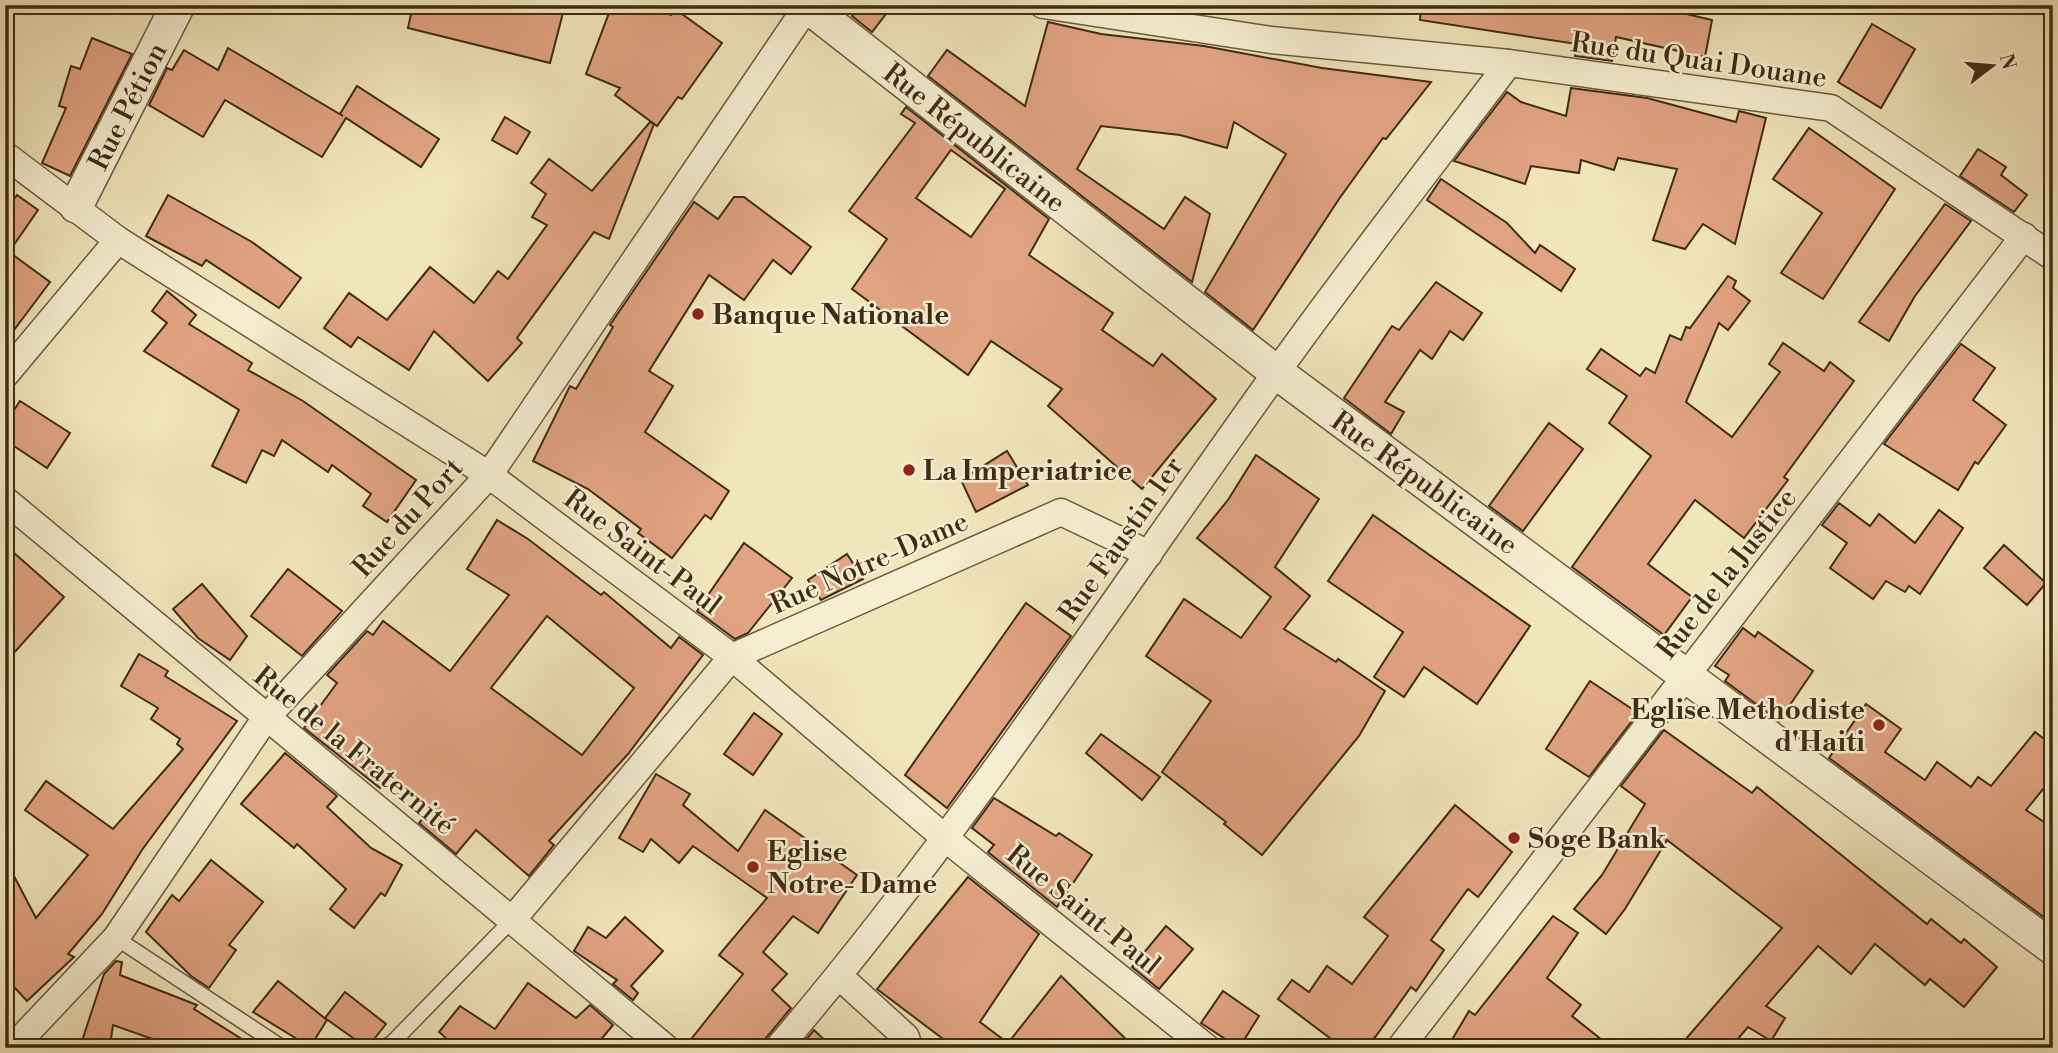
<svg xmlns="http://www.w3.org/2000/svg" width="2058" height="1053" font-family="'Libre Bodoni',serif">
<rect width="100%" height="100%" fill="#f1e5bc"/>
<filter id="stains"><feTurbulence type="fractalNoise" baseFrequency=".00286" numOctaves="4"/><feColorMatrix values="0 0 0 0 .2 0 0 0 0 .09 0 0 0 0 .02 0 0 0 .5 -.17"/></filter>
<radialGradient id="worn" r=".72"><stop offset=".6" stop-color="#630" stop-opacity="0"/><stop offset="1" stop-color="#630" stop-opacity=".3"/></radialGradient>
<g fill="#e1a382" stroke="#3e2c14" stroke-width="2" fill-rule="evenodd">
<path d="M413,5H565L550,63L408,28Z"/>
<path d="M612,5H647L671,15L675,9L722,43L682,99L678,97L657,126L615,95L620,88L586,74Z"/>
<path d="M860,5H893L872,32L852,16Z"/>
<path d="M1421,5H1648L1712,20L1705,57L1616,37L1612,61L1575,56L1577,44L1420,20Z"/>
<path d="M1048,22L1101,34L1204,46L1322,68L1431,82L1386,139L1383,138L1339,199L1253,330L1205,292L1286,154L1234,122L1227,148L1180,135L1101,126L1077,169L1164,229L1185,197L1210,214L1192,282L928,76L947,50L1025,106Z"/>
<path d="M1872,24L1915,49L1881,108L1838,82Z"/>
<path d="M92,38L132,54L70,176L42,163L66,108L59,106L71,66L80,69Z"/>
<path d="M228,48L343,116L340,114L357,86L439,139L421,167L346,118L322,157L225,100L203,137L149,105L167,68L172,70L184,50L218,70Z"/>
<path d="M1571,88L1647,98L1736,122L1739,111L1766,118L1735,244L1703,224L1685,249L1653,240L1677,169L1618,158L1614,170L1581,160L1579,173L1531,166L1525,184L1454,161L1507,92L1521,102L1566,116Z"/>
<path d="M906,107L1049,219L1029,255L1113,313L1102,330L1153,366L1162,354L1216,399L1142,489L1048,406L1062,389L991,341L968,375L852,289L887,239L849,211L915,123L901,114ZM951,150L1005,189L971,237L916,198Z"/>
<path d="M505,117L530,132L517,154L492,140Z"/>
<path d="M650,122L654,124L609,239L594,232L517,338L522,343L488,381L434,331L409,370L358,337L351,347L324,328L349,293L387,320L430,267L474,303L498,271L508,279L547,225L532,217L546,194L531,183L549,159L592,191Z"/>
<path d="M1809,128L1895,189L1823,299L1781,273L1822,213L1773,179Z"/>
<path d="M1978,149L2006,167L2001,175L2027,195L2014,212L1960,176Z"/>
<path d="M1441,179L1507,223L1535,253L1540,245L1575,269L1561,291L1427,200Z"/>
<path d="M17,195L38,210L9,252L50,282L5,342V211Z"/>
<path d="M168,195L252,242L301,278L279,308L206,260L202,266L146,236Z"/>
<path d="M734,197H744L811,247L791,274L773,260L744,300L709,275L649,371L673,386L645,432L729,491L711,519L705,515L672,558L638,533L641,529L588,489L533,461L570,386L576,389L613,327L610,325L694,202L718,219Z"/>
<path d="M1945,204L1971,221L1915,296L1889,341L1859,322Z"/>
<path d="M1728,276L1736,281L1733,288L1750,301L1728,330L1719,323L1686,402L1732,437L1780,372L1769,364L1783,343L1824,371L1830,362L1854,381L1784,477L1788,480L1744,538L1695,500L1648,564L1692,597L1664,635L1572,567L1651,456L1609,423L1627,396L1587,369L1601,349L1640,376L1646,368L1655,373L1670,335L1681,340L1686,327L1690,328Z"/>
<path d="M1436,282L1482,313L1463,340L1450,331L1432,359L1420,350L1385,402L1404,412L1391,434L1344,398L1392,326L1399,330Z"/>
<path d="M167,291L196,315L189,324L252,363L248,370L303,401L416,480L387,522L363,506L371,494L332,465L328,472L282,440L274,456L262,450L246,483L212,466L239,410L144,351L167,323L152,311Z"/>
<path d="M1961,344L1995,368L1973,400L2006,425L1978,464L1975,462L1958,490L1884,444Z"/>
<path d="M20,401L70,433L47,468L5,440V424Z"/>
<path d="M1549,423L1583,449L1523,531L1489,506Z"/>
<path d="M1007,451L1028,485L976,512L961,480Z"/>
<path d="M1256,455L1319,499L1275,567L1310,596L1284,629L1336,662L1338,659L1385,691L1359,736L1262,855L1224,824L1226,822L1162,772L1211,701L1146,656L1184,599L1241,638L1271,597L1197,538L1228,500Z"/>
<path d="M1839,503L1870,526L1879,514L1915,543L1939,510L1963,528L1920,594L1909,586L1905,592L1886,581L1873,599L1830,568L1847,543L1822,525Z"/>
<path d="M1373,515L1530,626L1477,704L1424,667L1404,697L1374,677L1403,632L1328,581Z"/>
<path d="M497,520L528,539L601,595L604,592L671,648L679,637L703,655L628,754L549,841L554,845L529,876L476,830L456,854L419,823L431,809L389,776L380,788L304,728L337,683L327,675L367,631L373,635L383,621L450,671L509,595L467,569ZM547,616L634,688L582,755L491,688Z"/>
<path d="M744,543L792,578L748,633L735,639L697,611Z"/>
<path d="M5,545L64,597L5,663Z"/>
<path d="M2004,545L2046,583L2027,605L1984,568Z"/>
<path d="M847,554L863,579L821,600L808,580Z"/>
<path d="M288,569L342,611L302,656L251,616Z"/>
<path d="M202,584L247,636L230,660L198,638L173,609Z"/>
<path d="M1026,603L1071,636L947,808L905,775Z"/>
<path d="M1743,628L1755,637L1758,632L1813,671L1779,721L1725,681L1729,675L1715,666Z"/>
<path d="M139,654L168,671L165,676L237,721L142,850L102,914L68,954L74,957L27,1001L5,977V859L36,918L88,855L25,810L46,781L113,829L183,749L177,744L180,739L151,719L158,708L121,686Z"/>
<path d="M1590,681L1638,713L1589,777L1546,749Z"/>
<path d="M1866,704L1901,729L1885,752L1925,780L1937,762L1971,787L1978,777L1991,786L2035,732L2053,746V777L2026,810L2053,828V924L1829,758Z"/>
<path d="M754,713L782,734L753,775L724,754Z"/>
<path d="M1664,730L1752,793L1757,787L1927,924L1931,919L1961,943L1964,939L1997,967L1964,1007L1930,979L1925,985L1875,944L1851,974L1818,946L1766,1006L1785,1018L1771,1041L1748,1027L1730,1048H1678L1782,928L1667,840L1625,909L1606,934L1574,909L1602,875L1645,804L1621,786Z"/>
<path d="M1101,734L1160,777L1142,800L1086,753Z"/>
<path d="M285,753L337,796L327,807L371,848L402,865L385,896L381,893L354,928L330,909L346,889L297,844L294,848L241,804Z"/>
<path d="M656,774L690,794L683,805L738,851L765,810L857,875L818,933L793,916L763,952L787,974L772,990L791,1008L766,1038L763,1048H684L743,974L719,955L767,898L693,846L679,863L651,839L643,852L619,838Z"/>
<path d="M994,798L1056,836L1059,833L1092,855L1057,907L988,852L994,845L972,828Z"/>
<path d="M1455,805L1512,852L1478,897L1468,889L1431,940L1444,950L1416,991L1411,987L1376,1036L1365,1048H1343L1278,999L1292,980L1309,992L1327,966L1352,984L1388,936L1364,917Z"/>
<path d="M211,860L263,902L229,945L236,950L209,988L191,976L146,932L172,895L179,901Z"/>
<path d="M968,877L1039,934L980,1022L1008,1043L1061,976L1135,1048H955L877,989Z"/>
<path d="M1553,916L1578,933L1547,978L1581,1005L1572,1016L1612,1048H1447L1469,1011L1475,1015Z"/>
<path d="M625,917L663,951L631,986L638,993L633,1000L613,984L617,980L574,951L588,927L606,938Z"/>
<path d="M1166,926L1193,949L1159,989L1132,967Z"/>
<path d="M116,961L122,962L120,975L197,1005L194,1009L256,1048H178L113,1025L110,1045L82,1041L104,974Z"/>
<path d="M278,981L327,1020L310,1047L253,1012Z"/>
<path d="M528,983L576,1018L590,1005L613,1025L594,1048H457L439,1032L460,1006L495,1029Z"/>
<path d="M1223,991L1259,1016L1239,1048L1201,1023Z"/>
<path d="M345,992L386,1024L367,1048L325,1018Z"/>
<path d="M814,1030L833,1048H799Z"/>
</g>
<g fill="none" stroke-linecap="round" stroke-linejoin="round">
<defs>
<g id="service">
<path d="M116,938L283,1048"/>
<path d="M382,1048L392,1043L513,919"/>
</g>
<g id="minor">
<path d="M1043,5L1271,40L1509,63L1831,108L2053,257"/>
<path d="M5,155L118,240L489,475L732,657L945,838L1207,1048"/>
<path d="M5,375L118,240"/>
<path d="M5,500L666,1048"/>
<path d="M513,919L732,657L1061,512L1149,554"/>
<path d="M839,976L906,1037L909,1048"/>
<path d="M18,1042L116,938L265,719L489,475L808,5"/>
<path d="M778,1048C960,835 1113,600 1276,373C1351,268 1431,166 1509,63"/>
<path d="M1400,1048L2024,236"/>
</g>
<g id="tertiary">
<path d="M806,5L1276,372L2053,948"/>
<path d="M76,206L178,5"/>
</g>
</defs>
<use href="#service" stroke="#6b5a3e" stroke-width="17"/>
<use href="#minor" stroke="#6b5a3e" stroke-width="29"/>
<use href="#tertiary" stroke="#6b5a3e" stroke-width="36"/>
<use href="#service" stroke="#f6eed3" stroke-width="14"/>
<use href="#minor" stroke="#f6eed3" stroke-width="26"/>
<use href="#tertiary" stroke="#f6eed3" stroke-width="33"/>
</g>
<g fill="#8f2418" stroke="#f6eed3" stroke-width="2.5">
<circle cx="698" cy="314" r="7"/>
<circle cx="909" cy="470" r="7"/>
<circle cx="1879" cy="725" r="7"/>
<circle cx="1514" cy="838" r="7"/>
<circle cx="753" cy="867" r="7"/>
</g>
<g text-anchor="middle" stroke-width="5" stroke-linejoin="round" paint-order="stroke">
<g font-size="28" fill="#3e2c14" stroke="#f6eed3">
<text transform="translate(1699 59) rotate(8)" y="10">Rue du Quai Douane</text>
<text transform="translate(127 106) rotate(-63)" y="10">Rue Pétion</text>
<text transform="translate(975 137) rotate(38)" y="10">Rue Républicaine</text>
<text transform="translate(1425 482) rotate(36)" y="10">Rue Républicaine</text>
<text transform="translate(407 517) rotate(-48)" y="10">Rue du Port</text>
<text transform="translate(1120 539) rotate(-55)" y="10">Rue Faustin 1er</text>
<text transform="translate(643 551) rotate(37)" y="10">Rue Saint-Paul</text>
<text transform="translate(869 562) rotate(-24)" y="10">Rue Notre-Dame</text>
<text transform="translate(1726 573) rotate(-52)" y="10">Rue de la Justice</text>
<text transform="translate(355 750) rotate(39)" y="10">Rue de la Fraternité</text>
<text transform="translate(1084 909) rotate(39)" y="10">Rue Saint-Paul</text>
</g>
<g font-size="28" font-weight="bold" fill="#3e2c14" stroke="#f6eed3" text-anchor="start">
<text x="712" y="324">Banque Nationale</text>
<text x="923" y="480">La Imperiatrice</text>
<text x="1865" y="719" text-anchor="end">Eglise Methodiste<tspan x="1865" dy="32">d'Haiti</tspan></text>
<text x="1528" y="848">Soge Bank</text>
<text x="767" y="861">Eglise<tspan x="767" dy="32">Notre- Dame</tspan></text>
</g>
</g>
<rect width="2058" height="1053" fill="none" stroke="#f1e5bc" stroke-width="28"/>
<rect x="7" y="7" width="2044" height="1039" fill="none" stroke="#3e2c14" stroke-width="3.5"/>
<rect x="14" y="14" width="2030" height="1025" fill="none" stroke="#3e2c14" stroke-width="2"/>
<g transform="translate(1992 66) rotate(74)" stroke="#f6eed3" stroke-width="5" paint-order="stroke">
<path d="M0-5L12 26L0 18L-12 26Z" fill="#3e2c14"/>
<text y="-10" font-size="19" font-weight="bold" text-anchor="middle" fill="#3e2c14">N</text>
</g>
<rect width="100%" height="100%" filter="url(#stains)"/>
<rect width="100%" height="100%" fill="url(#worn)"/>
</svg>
